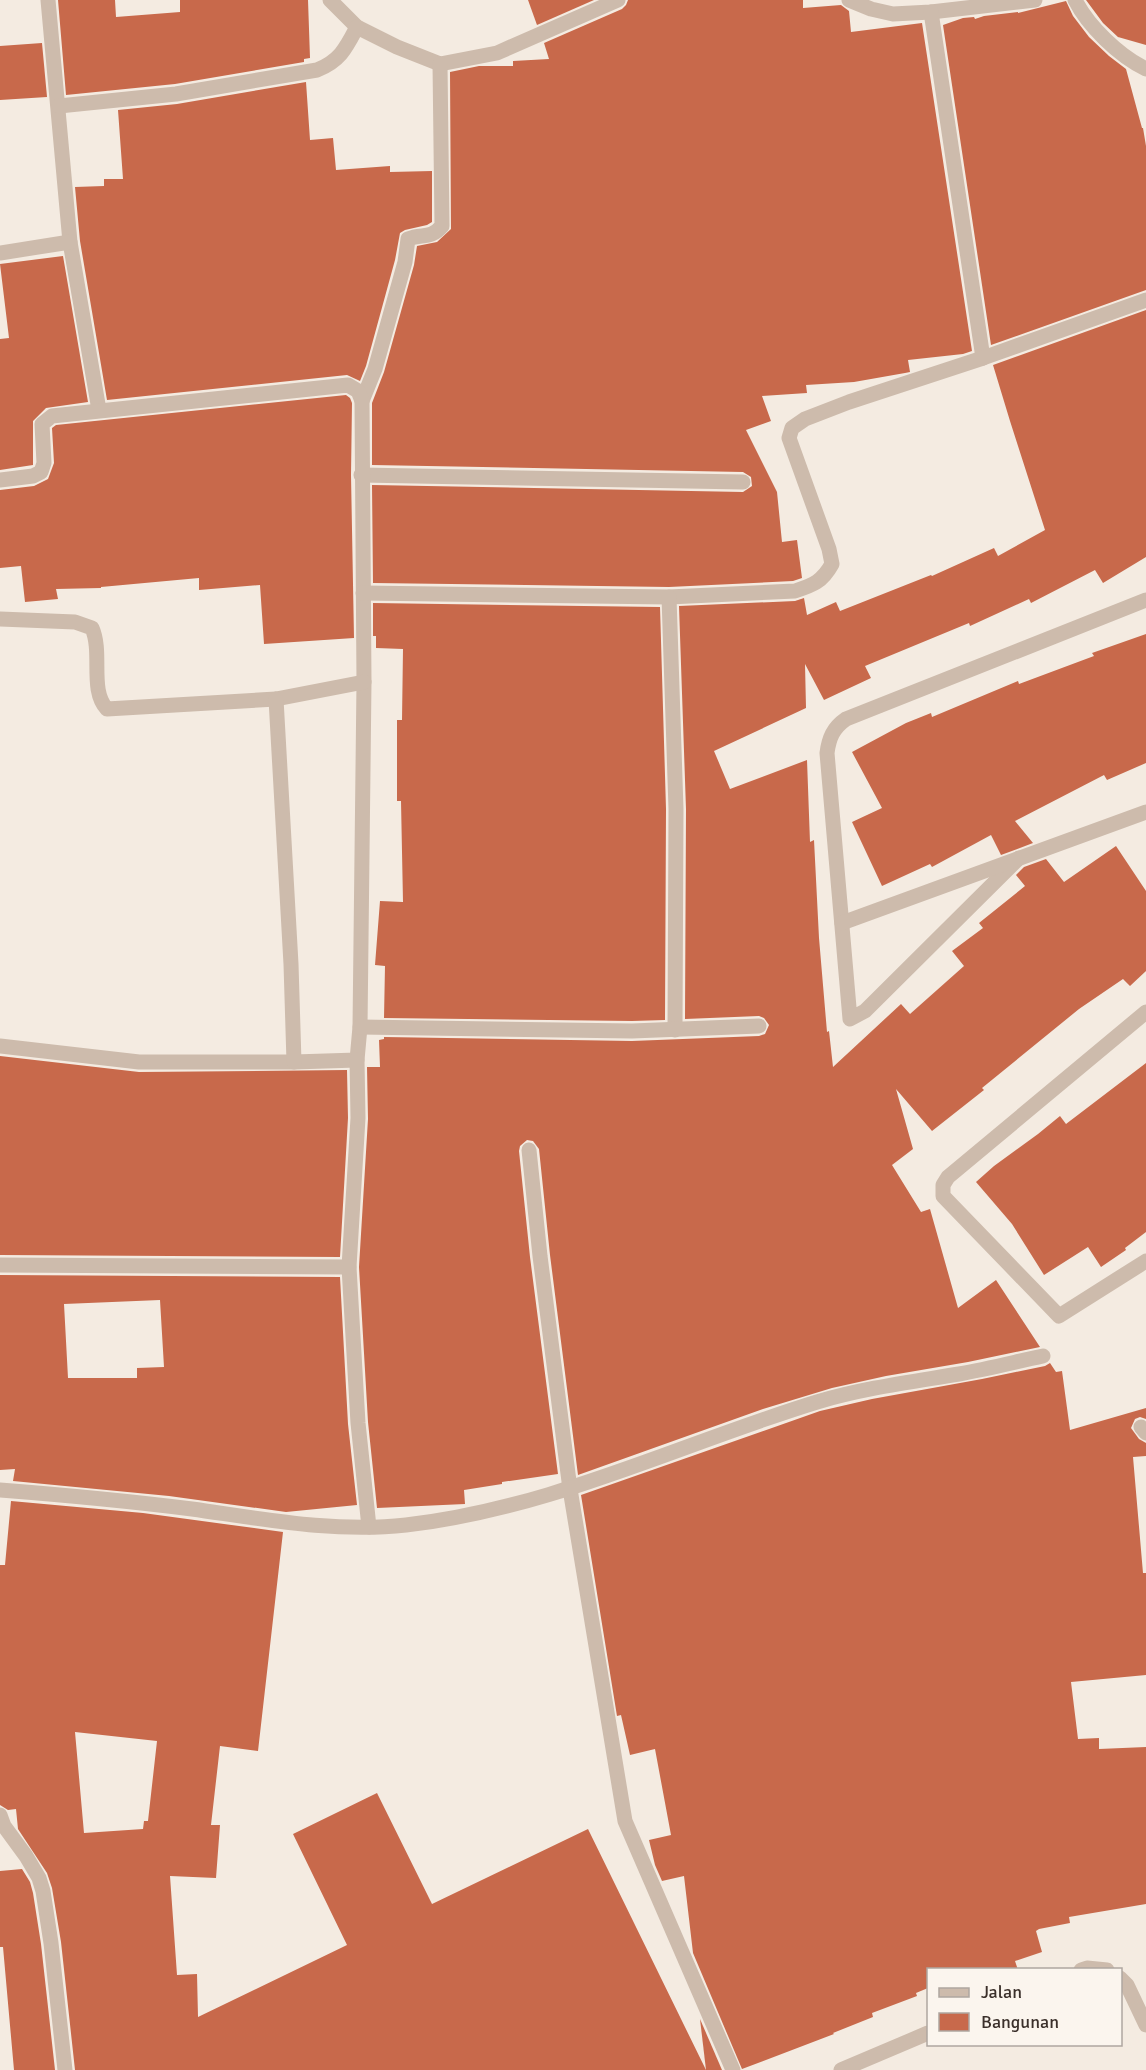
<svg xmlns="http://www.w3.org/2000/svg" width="1146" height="2070" font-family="Signika,sans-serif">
<rect width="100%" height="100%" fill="#f4ebe1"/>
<g fill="#c8694b" fill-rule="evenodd">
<path d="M58,0H115L116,17L180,12V0H308L310,58L304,59V62L175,84L66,95Z"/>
<path d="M528,0H594L537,25Z"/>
<path d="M628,0H803V8L841,5L849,11L851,32L922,23L972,351L963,354L908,360L910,372L905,373L854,382L806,385L807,393L762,396L771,421L746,430L777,492L782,542L797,540L802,578L793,581L669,587L373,583L372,485L743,492L752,486L751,477L743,472L372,465V403L384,372L414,265L417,246L437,242L451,229L450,72L479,66H513V61L549,59L544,43L622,9L626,5Z"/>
<path d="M1086,0H1146V45L1118,37L1119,38L1103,23Z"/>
<path d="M1066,1L1073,16L1089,37L1109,56L1126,69L1142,128H1143L1146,146V290L991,345L943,25L963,18L974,17L975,19L984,16L1018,12V13Z"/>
<path d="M42,43L47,97L0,100V46Z"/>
<path d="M306,82L310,140L333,138L336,170L390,166V172L432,171V222L427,225L405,230L400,233L395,260L366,366L360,381L347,375L107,400L80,241L75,187L104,186V179H123L118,110L177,104Z"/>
<path d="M63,256L88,402L46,408L33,421V465L0,470V339L9,338L0,264Z"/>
<path d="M1146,310V557L1103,583L1095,570L1031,603L1029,599L970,626L969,623L865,666L871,678L824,700L805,664L806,708L714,751L730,789L807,760L810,842L814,840L819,938L827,1032L829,1031L833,1067L901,1004L910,1014L964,966L952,951L983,928L979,923L1025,886L1016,875L1024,867L1046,859L1064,882L1116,846L1146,891V971L1130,986L1123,979L1079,1009L982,1088L984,1090L932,1131L896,1089L913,1149L892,1165L921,1212L930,1209L958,1308L996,1280L1040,1347L968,1362L886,1376L832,1388L763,1409L578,1475L550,1255L539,1149L533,1141L527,1140L520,1146L519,1151L530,1257L558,1474L502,1482V1484L464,1490L465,1504L377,1508L368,1422L359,1267L368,1119L367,1067H380L379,1040L384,1039V1037L632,1041L759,1036L765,1034L769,1025L764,1018L759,1016L685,1019L686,809L679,606L795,601L804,598L807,615L836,602L840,611L931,575L932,576L994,548L998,556L1045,530L1010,421L993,365Z"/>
<path d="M346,395L350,398L352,403L351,475L354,638L264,644L260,585L199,590V578L101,587V588L56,589L58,599L25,602L21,566L0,568V490L34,486L48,479L54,463L52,428L56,425Z"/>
<path d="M373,603L660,607L666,809L665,1020L632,1021L384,1018L385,966L375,965L380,901L403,902L401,801H397V720H402L403,649L376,648V636H373Z"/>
<path d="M1146,634V763L1107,780L1104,775L1015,821L1033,843L1001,855L991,835L932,867L930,864L882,886L852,822L882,808L852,752L906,723L931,713L932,717L1018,681L1019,684L1094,656L1092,653Z"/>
<path d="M0,1056L139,1072L347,1070L348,1118L340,1257L0,1255Z"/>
<path d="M1146,1063V1232L1125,1248L1126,1250L1101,1267L1088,1247L1044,1275L1012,1224L976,1182L994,1166L1038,1134L1060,1116L1066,1124Z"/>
<path d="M0,1275L340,1277L348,1424L357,1505L286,1512L169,1496L13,1481L15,1469L0,1470ZM160,1300L164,1367L137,1368V1378H68L64,1304Z"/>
<path d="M1050,1363L1056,1372L1062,1371L1070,1430L1146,1408V1419L1140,1417L1135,1419L1131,1428L1139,1439L1146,1443V1456L1133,1457L1143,1573H1146V1675L1071,1682L1078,1739L1099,1738V1749L1146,1747V1904L1069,1917L1070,1923L1039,1929L1036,1931L1042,1952L1015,1961L1018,1970H928V1988L916,1993L917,1996L872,2013L873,2017L833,2033L834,2034L742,2069L693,1953L684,1876L662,1881L655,1865L649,1840L671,1835L655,1749L630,1755L621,1715L617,1716L581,1495L820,1411L872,1399L982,1379L1045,1366Z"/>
<path d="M11,1501L143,1513L283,1532L258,1751L220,1746L211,1825H220L216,1878L170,1876L177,1975L197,1974L198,2017L347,1945L293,1834L377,1793L432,1904L588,1829L706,2070H75L61,1942L52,1888L47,1873L18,1829L16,1809L8,1810L0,1805V1565H5ZM75,1732L157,1741L148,1821H144L143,1829L84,1833Z"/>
<path d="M22,1869L30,1882L33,1893L41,1944L55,2070H14L3,1947H0V1871Z"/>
<path d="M700,2019L722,2070H706Z"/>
</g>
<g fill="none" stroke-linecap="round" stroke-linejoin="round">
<g stroke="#cdbbac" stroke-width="15">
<path d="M48,0L70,242L99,410"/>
<path d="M330,0L357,27L397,47L440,64L497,53L618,0"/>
<path d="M849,0L871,9L893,14L931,12L1035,0"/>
<path d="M1075,0C1088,26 1119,56 1146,69"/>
<path d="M931,12L983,358"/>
<path d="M59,106L176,94L317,70C340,61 346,48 357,27"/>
<path d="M0,253L70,242"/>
<path d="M362,401L375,369L405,262L408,239C422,233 430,240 442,226L440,64"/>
<path d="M361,475L743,482"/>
<path d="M0,480L33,476L41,472L44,463L42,424L52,416L348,385L358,391L362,401L364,682L360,1027L357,1060L294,1062H139L0,1046"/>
<path d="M363,593L669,597L795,591C813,585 822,582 832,564L829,549L789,438L792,428L805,419L849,402L983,358L1146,300"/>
<path d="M669,597L676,809L675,1030"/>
<path d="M0,619L75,622L92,628C103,653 89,690 107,709L276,699L364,682"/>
<path d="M276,699L291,964L294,1062"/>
<path d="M1019,858L865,1011L850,1019L827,753C829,738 833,728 846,719L1146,600"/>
<path d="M842,923L1146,812"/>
<path d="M1146,1012L948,1177L943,1185V1196L1059,1316L1146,1261"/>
<path d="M360,1027L632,1031L759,1026"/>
<path d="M357,1060L358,1118L349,1267L358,1423L369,1527"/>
<path d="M529,1150L540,1256L570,1489L625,1821L733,2070"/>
<path d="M0,1265L349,1267"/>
<path d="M1141,1427L1146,1433"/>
<path d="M0,1490C64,1495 128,1501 192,1509C263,1519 335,1533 406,1525C550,1509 680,1444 817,1402C864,1388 911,1382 959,1374C987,1369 1015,1362 1043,1356"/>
<path d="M0,1815L4,1826L26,1856L39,1878L43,1891L51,1943L65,2070"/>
<path d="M1081,1970L1087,1968L1107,1970"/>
<path d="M1120,1978L1127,1985L1146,2025"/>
<path d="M841,2070L928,2033"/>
</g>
</g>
<rect x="927" y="1968" width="195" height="78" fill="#fbf5ee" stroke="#aea6a0" stroke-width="1.5"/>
<rect x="939" y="1988" width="30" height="9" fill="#cdbbac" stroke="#aea6a0" stroke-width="1.5"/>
<text x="981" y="1998" font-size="18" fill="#3b302b">Jalan</text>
<rect x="939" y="2013" width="30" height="18" fill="#c8694b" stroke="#aea6a0" stroke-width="1.5"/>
<text x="981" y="2028" font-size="18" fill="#3b302b">Bangunan</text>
</svg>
